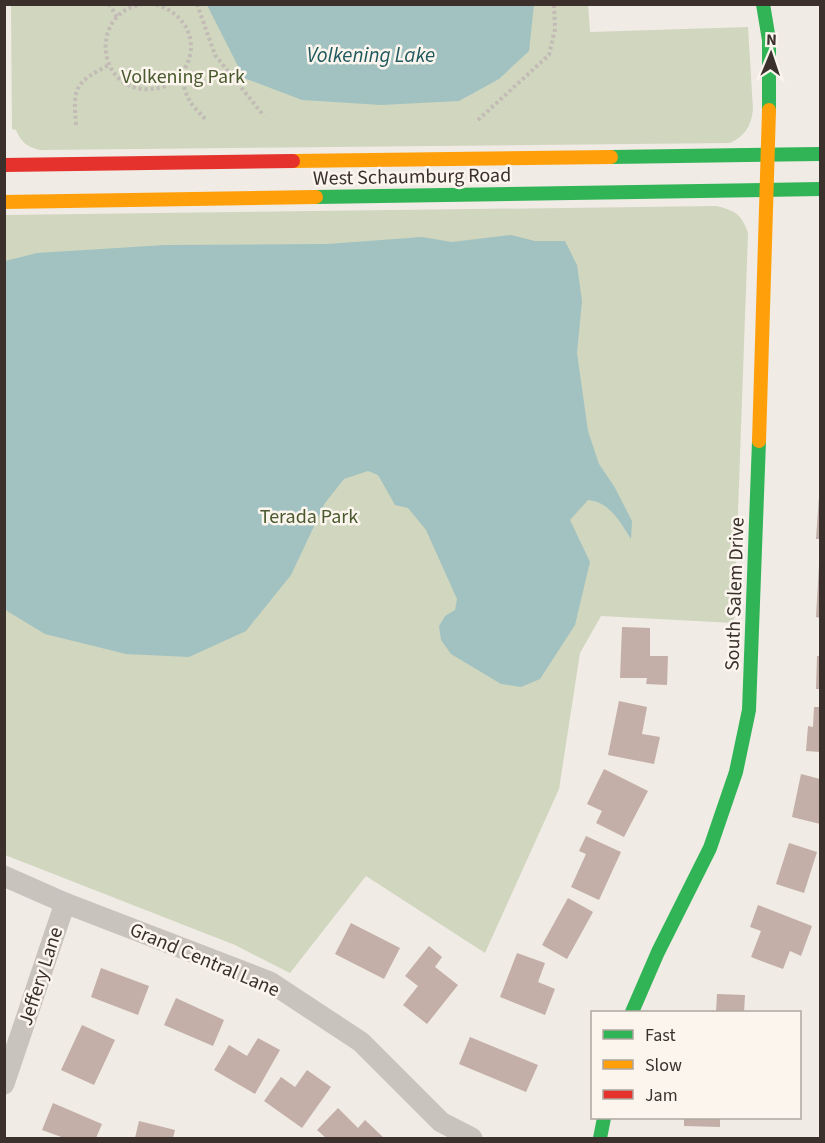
<svg xmlns="http://www.w3.org/2000/svg" width="825" height="1143" font-family="'Source Sans 3',sans-serif">
<rect width="100%" height="100%" fill="#f0ebe5"/>
<g fill="#d1d6bf">
<path d="M588,4L590,32L748,27L753,110C751,126 745,136 730,143L40,150C27,147 21,142 16,130L12,129L11,5Z"/>
<path d="M716,206C735,210 742,215 748,233L734,623L601,616L580,653L559,789L485,953L366,876L290,973L235,945L5,855L4,215Z"/>
</g>
<g fill="#a1c2c1">
<path d="M207,5H534L529,51L499,79L459,101L381,105L302,100L244,78Z"/>
<path d="M511,235L535,241H565L577,265L582,301L577,353L588,431L599,464L614,486L632,521L631,539C620,522 610,502 588,500L570,520L590,562L575,625L540,679L521,687L501,684L451,654L441,640L439,626L445,616L455,610L457,599L426,530L408,508L395,505L378,475L368,471L344,479L325,503L291,575L246,631L189,657L126,654L45,634L7,611L4,607L5,261L37,253L165,245L327,244L422,237L452,242Z"/>
</g>
<g fill="#c3afa7">
<path d="M819,497H820V539H816Z"/>
<path d="M819,565L820,566V618L816,617Z"/>
<path d="M622,627L650,628V656H668L667,685L646,684L647,678H620Z"/>
<path d="M817,656H820V689H816Z"/>
<path d="M619,701L647,707L642,734L660,737L654,764L608,755Z"/>
<path d="M814,707H820V752L806,751L808,726L813,727Z"/>
<path d="M604,769L648,791L624,837L596,823L602,811L587,804Z"/>
<path d="M801,774L820,779V824L792,817Z"/>
<path d="M586,836L621,852L599,900L571,887L586,854L579,851Z"/>
<path d="M789,843L817,852L804,893L776,884Z"/>
<path d="M568,898L593,912L567,959L542,945Z"/>
<path d="M758,905L812,926L801,956L790,951L783,969L751,957L761,931L750,927Z"/>
<path d="M351,923L400,948L384,979L335,954Z"/>
<path d="M429,946L442,957L435,967L458,985L427,1024L403,1005L418,986L405,976Z"/>
<path d="M517,953L545,963L538,982L555,989L545,1015L500,997Z"/>
<path d="M101,968L149,986L138,1015L91,997Z"/>
<path d="M717,994L745,995L744,1012H716Z"/>
<path d="M176,998L224,1020L213,1046L164,1025Z"/>
<path d="M82,1025L115,1040L94,1085L61,1070Z"/>
<path d="M470,1037L538,1065L526,1092L459,1064Z"/>
<path d="M258,1038L280,1050L255,1094L214,1070L229,1045L247,1056Z"/>
<path d="M307,1070L331,1087L302,1128L264,1101L281,1077L295,1087Z"/>
<path d="M53,1103L102,1124L96,1138H64L42,1130Z"/>
<path d="M338,1108L358,1128L365,1120L384,1138H326L317,1130Z"/>
<path d="M684,1118H720V1127L684,1126Z"/>
<path d="M139,1121L175,1130L173,1138H135Z"/>
</g>
<g fill="none" stroke-linecap="round" stroke-linejoin="round">
<g stroke="#c2bbb6" stroke-width="4" stroke-dasharray="3 3" stroke-linecap="butt">
<path d="M109,4L117,17"/>
<path d="M143,4C88,12 96,94 152,89C167,88 178,80 185,68C201,40 183,11 154,4"/>
<path d="M197,4L215,55L264,116"/>
<path d="M182,75C185,98 190,103 206,120"/>
<path d="M478,120L549,55L555,29L554,4"/>
<path d="M76,125C73,88 74,83 109,65"/>
</g>
<g stroke="#c9c3be" stroke-width="21">
<path d="M4,876L65,903L270,982L361,1042L441,1122L472,1138"/>
<path d="M4,1084L65,903"/>
</g>
<g stroke="#30b455" stroke-width="14">
<path d="M763,4L769,40V110"/>
<path d="M611,157L820,154"/>
<path d="M316,197L820,189"/>
<path d="M632,1012L658,952L710,848L736,772L749,710L759,441"/>
<path d="M600,1138L604,1118"/>
</g>
<g stroke="#ff9f0a" stroke-width="14">
<path d="M293,161L611,157"/>
<path d="M4,202L316,197"/>
<path d="M759,441L769,110"/>
</g>
<path stroke="#e5322d" stroke-width="14" d="M4,165L293,161"/>
</g>
<g text-anchor="middle" stroke-width="5" stroke-linejoin="round" paint-order="stroke">
<g font-size="20" fill="#4a5a2e" stroke="#fbf5ee">
<text x="183" y="83">Volkening Park</text>
<text x="309" y="523">Terada Park</text>
</g>
<g font-size="20" fill="#3b302b" stroke="#fbf5ee">
<text transform="translate(412 176) rotate(-1)" y="7">West Schaumburg Road</text>
<text transform="translate(734 594) rotate(-88)" y="7">South Salem Drive</text>
<text transform="translate(205 959) rotate(23)" y="7">Grand Central Lane</text>
<text transform="translate(40 976) rotate(-72)" y="7">Jeffery Lane</text>
</g>
<g font-size="21" font-style="italic" fill="#1f5a5e" stroke="#fbf5ee">
<text x="371" y="62">Volkening Lake</text>
</g>
</g>
<rect width="825" height="1143" fill="none" stroke="#3b302b" stroke-width="12"/>
<rect x="591" y="1011" width="210" height="108" fill="#fbf5ee" stroke="#aea6a0" stroke-width="1.5"/>
<rect x="603" y="1030" width="30" height="9" fill="#30b455" stroke="#aea6a0" stroke-width="1.5"/>
<text x="645" y="1041" font-size="18" fill="#3b302b">Fast</text>
<rect x="603" y="1060" width="30" height="9" fill="#ff9f0a" stroke="#aea6a0" stroke-width="1.5"/>
<text x="645" y="1071" font-size="18" fill="#3b302b">Slow</text>
<rect x="603" y="1090" width="30" height="9" fill="#e5322d" stroke="#aea6a0" stroke-width="1.5"/>
<text x="645" y="1101" font-size="18" fill="#3b302b">Jam</text>
<g transform="translate(771 54) rotate(2)" stroke="#fbf5ee" stroke-width="4.5" paint-order="stroke">
<path d="M0-4.5L10 22L0 15L-10 22Z" fill="#3b302b"/>
<text y="-9" font-size="16" font-weight="bold" text-anchor="middle" fill="#3b302b">N</text>
</g>
</svg>
